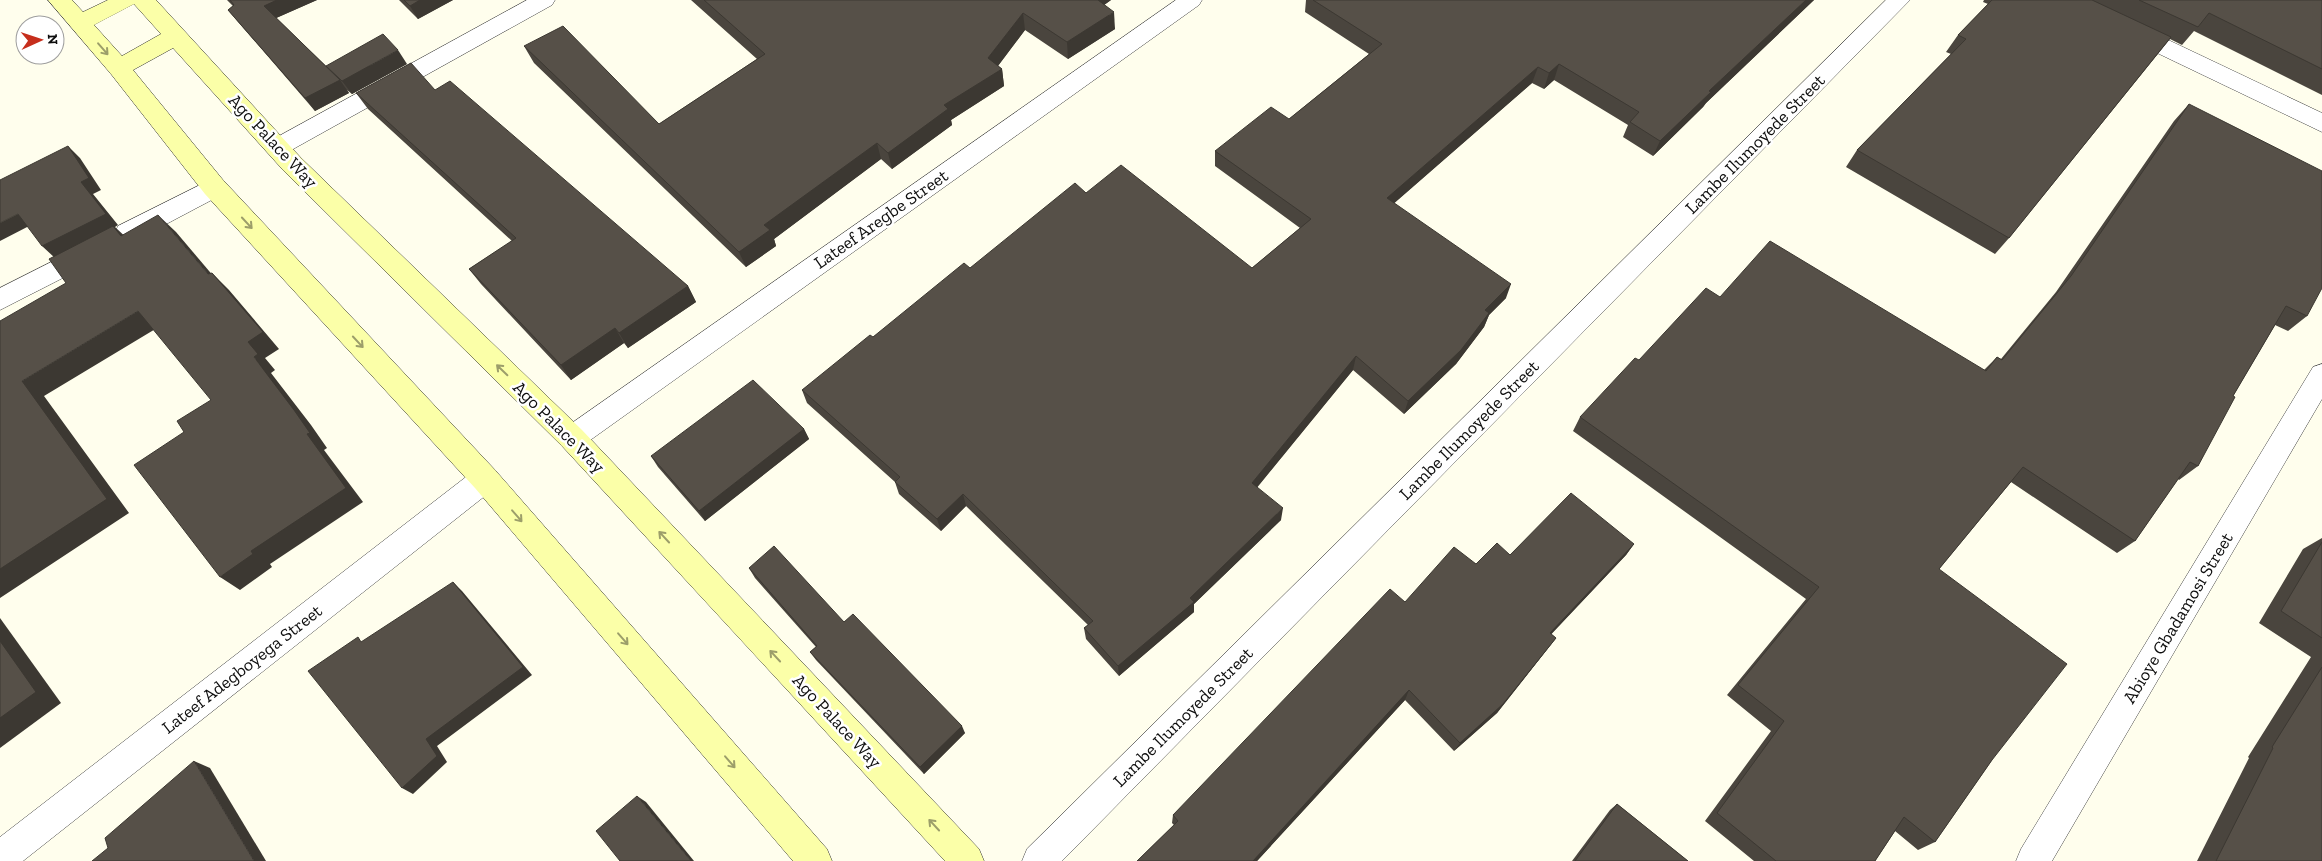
<svg xmlns="http://www.w3.org/2000/svg" width="2322" height="861" font-family="'Zilla Slab',serif">
<rect width="100%" height="100%" fill="#fffeed"/>
<g fill="none" stroke-linecap="round" stroke-linejoin="round">
<defs>
<g id="street">
<path d="M527,0H555L552,5L286,153L278,156L270,153L266,147L270,141Z"/>
<path d="M1176,0H1202L1199,5L582,446L572,450L562,446L558,438L562,430Z"/>
<path d="M1886,0H1910L1062,861H1022L1027,849Z"/>
<path d="M2054,0H2084L2322,113V132L2057,5Z"/>
<path d="M214,178L223,180L226,187L223,194L136,240L127,243L118,240L115,233L118,226Z"/>
<path d="M89,243L98,246L102,253L98,260L0,310V288Z"/>
<path d="M2322,364V399L2052,861H2016L2021,849L2313,367Z"/>
<path d="M485,467L495,470L499,479L495,488L23,861H0V837L475,470Z"/>
</g>
<path id="secondary" d="M48,0H72L83,12L108,0H156L301,158L582,430L979,849L984,861H945L562,446L283,170L173,48L133,70L223,180L495,470L827,849L832,861H793L475,488L205,194L111,74ZM134,4L161,34L122,56L94,25Z"/>
</defs>
<use href="#street" stroke="#404040" stroke-width="1"/>
<use href="#secondary" stroke="#2f2f2f" stroke-width="1"/>
<use href="#street" fill="#fff" fill-rule="evenodd"/>
<use href="#secondary" fill="#fbffa8" fill-rule="evenodd"/>
</g>
<g fill="#4a453e">
<path d="M227,0H317L276,18L327,67L407,64L352,94L347,90L349,93L315,111L239,23L228,10L233,6Z"/>
<path d="M399,0H453L418,19Z"/>
<path d="M691,0H1111L1104,5L1115,29L1068,59L1025,30L998,66L1002,69L1004,86L951,120L952,125L892,169L881,159L774,239L776,246L746,267L534,63L524,46L659,124L757,59Z"/>
<path d="M1306,0H1814L1706,103L1703,107L1653,156L1623,137L1628,125L1554,80L1544,89L1532,83L1394,203L1506,298L1489,315L1484,327L1456,364L1404,414L1353,370L1257,487L1281,520L1194,604V612L1119,676L1086,639L1084,628L1088,625L966,506L941,531L899,494L895,482L807,403L802,390L873,337L970,268L1086,193L1252,268L1300,228L1215,166V151L1289,119L1369,54L1305,12Z"/>
<path d="M1984,0H2322V95L2194,31L2182,45L2170,39L2009,238L1995,254L1846,167L1857,150L1951,54L1946,52L1958,35L1988,4L1983,2Z"/>
<path d="M435,90L688,286L696,302L628,348L624,343L571,380L481,284L469,269L512,241L368,109L356,93Z"/>
<path d="M2189,104L2307,316L2288,331L2275,325L2233,396L2198,466L2179,480L2178,479L2135,541L2117,553L2011,482L1939,569L1992,760L1935,842L1918,850L1895,831L1875,861H1754L1705,821L1771,731L1727,695L1806,599L1573,431L1580,417L1639,360L1720,297L1984,370L1997,357L2001,359L2056,292L2174,121Z"/>
<path d="M804,429L809,439L705,521L658,467L651,456Z"/>
<path d="M2322,538V861H2197L2249,758L2248,757L2311,657L2259,623L2303,549Z"/>
<path d="M1634,544L1626,555L1551,634L1556,638L1497,713L1454,751L1405,700L1257,861H1137L1174,825L1172,823L1173,815L1405,602L1476,564L1510,555Z"/>
<path d="M749,568L844,622L965,733L924,774L816,660L810,652L816,647L755,578Z"/>
<path d="M1617,804L1688,861H1572L1610,810Z"/>
</g>
<g fill="#3c3832">
<path d="M277,0H317L274,19L264,6Z"/>
<path d="M420,0H453L418,19L410,6Z"/>
<path d="M1092,0H1111L1093,13Z"/>
<path d="M1806,0H1814L1706,103L1703,107L1653,156L1660,141L1709,91Z"/>
<path d="M1114,12L1115,29L1068,59L1067,42Z"/>
<path d="M1023,13L1025,30L991,75L988,58Z"/>
<path d="M398,50L407,64L352,94L342,81Z"/>
<path d="M1559,64L1554,80L1544,89L1549,73Z"/>
<path d="M1538,67L1532,83L1383,213L1387,198Z"/>
<path d="M1002,69L1004,86L951,120L952,125L892,169L888,153L944,105Z"/>
<path d="M340,80L349,93L315,111L305,98Z"/>
<path d="M877,143L881,159L774,239L776,246L746,267L739,252L764,225Z"/>
<path d="M68,146L80,158L101,190L93,194L118,225L115,227L132,243L55,258L42,246L81,182Z"/>
<path d="M18,214L31,225L0,241V223Z"/>
<path d="M158,215L176,232L226,291L208,274Z"/>
<path d="M212,273L229,290L279,349L265,358L275,370L271,373L311,425L327,448L324,450L363,502L270,564L272,567L240,590L220,577L251,551L307,434L254,357L248,342Z"/>
<path d="M1511,284L1506,298L1489,315L1484,327L1456,364L1404,414L1408,401L1485,310Z"/>
<path d="M688,286L696,302L628,348L619,333Z"/>
<path d="M138,311L157,328L44,396L129,513L0,598V569L22,381Z"/>
<path d="M615,328L624,343L571,380L561,365Z"/>
<path d="M1356,356L1353,370L1251,495L1252,483Z"/>
<path d="M804,429L809,439L705,521L699,511Z"/>
<path d="M963,494L966,506L941,531L937,519Z"/>
<path d="M1283,508L1281,520L1194,604V612L1119,676L1118,666L1190,598Z"/>
<path d="M1634,544L1626,555L1543,643L1550,633Z"/>
<path d="M453,582L462,591L532,675L437,746L447,762L413,794L402,788L426,739Z"/>
<path d="M0,618L61,703L0,748Z"/>
<path d="M1556,638L1497,713L1454,751L1460,743Z"/>
<path d="M1409,690L1405,700L1257,861H1253Z"/>
<path d="M962,726L965,733L924,774L920,767Z"/>
<path d="M194,761L210,768L266,861H254Z"/>
<path d="M637,796L646,802L694,861H691Z"/>
</g>
<g fill="#565048" stroke="#3c3832">
<path d="M230,0H277L264,6L340,80L305,98L228,10L234,5Z"/>
<path d="M404,0H420L410,6Z"/>
<path d="M704,0H1098L1114,12L1067,42L1023,13L988,58L1002,69L944,105L948,109L888,153L877,143L764,225L770,230L739,252L524,46L563,26L659,124L765,54Z"/>
<path d="M1313,0H1806L1709,91L1711,92L1660,141L1630,122L1639,112L1559,64L1549,73L1538,67L1387,198L1511,284L1485,310L1489,313L1461,350L1408,401L1356,356L1252,483L1283,508L1190,598L1194,602L1118,666L1084,628L1093,621L963,494L937,519L895,482L900,477L802,390L870,335L873,337L964,263L970,268L1075,183L1086,193L1121,165L1252,268L1311,219L1215,151L1271,107L1289,119L1382,44Z"/>
<path d="M1992,0H2092L2171,37L2009,238L1857,150L1966,39L1958,35Z"/>
<path d="M2139,0H2322V69L2209,13L2198,27Z"/>
<path d="M383,34L398,50L342,81L326,66Z"/>
<path d="M411,63L435,90L450,81L688,286L619,333L615,328L561,365L469,269L516,238L356,93Z"/>
<path d="M2189,104L2322,171V288L2307,316L2286,306L2233,396L2235,397L2198,466L2190,462L2135,541L2023,467L1939,569L2067,664L1992,760L1935,842L1904,817L1875,861H1776L1717,813L1784,721L1738,685L1819,587L1580,417L1635,358L1639,360L1706,288L1720,297L1770,241L1986,371L1997,357L2002,360L2071,276Z"/>
<path d="M68,146L89,178L81,182L106,214L42,246L18,214L0,223V180Z"/>
<path d="M158,215L208,274L212,273L263,332L248,342L258,354L254,357L294,410L310,433L307,434L346,488L251,551L253,554L220,577L134,465L184,432L177,421L211,400L138,311L22,381L107,499L0,569V321L66,283L49,259L113,226L121,236Z"/>
<path d="M753,380L804,429L699,511L651,456Z"/>
<path d="M1571,493L1634,544L1550,633L1556,638L1503,704L1460,743L1409,690L1253,861H1137L1178,821L1173,815L1390,589L1405,602L1454,547L1476,564L1497,543L1510,555Z"/>
<path d="M2322,542V638L2281,611Z"/>
<path d="M774,546L844,622L853,614L962,726L920,767L810,652L817,646L749,568Z"/>
<path d="M453,582L523,667L426,739L437,756L402,788L308,671L358,637L361,642Z"/>
<path d="M0,641L36,692L0,718Z"/>
<path d="M2322,667V861H2216L2273,748L2272,747Z"/>
<path d="M194,761L254,861H92L108,848L105,838Z"/>
<path d="M637,796L691,861H620L596,831Z"/>
<path d="M1617,804L1688,861H1575Z"/>
</g>
<defs><path id="oneway-shaft" d="M-6 0H5M1.5-3L5.5 0L1.5 3" fill="none" stroke-width="1.6" stroke-linecap="round" stroke-linejoin="round" transform="scale(1.25)"/></defs>
<g stroke="#9c9e6a">
<use href="#oneway-shaft" transform="translate(103 49) rotate(49)"/>
<use href="#oneway-shaft" transform="translate(247 223) rotate(47)"/>
<use href="#oneway-shaft" transform="translate(358 342) rotate(47)"/>
<use href="#oneway-shaft" transform="translate(502 370) rotate(-136)"/>
<use href="#oneway-shaft" transform="translate(517 516) rotate(49)"/>
<use href="#oneway-shaft" transform="translate(664 537) rotate(-133)"/>
<use href="#oneway-shaft" transform="translate(623 639) rotate(49)"/>
<use href="#oneway-shaft" transform="translate(775 656) rotate(-133)"/>
<use href="#oneway-shaft" transform="translate(730 762) rotate(49)"/>
<use href="#oneway-shaft" transform="translate(934 825) rotate(-133)"/>
</g>
<g text-anchor="middle" stroke-width="5" stroke-linejoin="round" paint-order="stroke">
<g font-size="18" fill="#0d0d0d" stroke="#fff">
<text transform="translate(273 141) rotate(47)" y="6">Ago Palace Way</text>
<text transform="translate(1755 144) rotate(-45)" y="6">Lambe Ilumoyede Street</text>
<text transform="translate(881 219) rotate(-35)" y="6">Lateef Aregbe Street</text>
<text transform="translate(559 427) rotate(45)" y="6">Ago Palace Way</text>
<text transform="translate(1469 430) rotate(-45)" y="6">Lambe Ilumoyede Street</text>
<text transform="translate(2178 618) rotate(-59)" y="6">Abioye Gbadamosi Street</text>
<text transform="translate(242 669) rotate(-38)" y="6">Lateef Adegboyega Street</text>
<text transform="translate(1183 717) rotate(-45)" y="6">Lambe Ilumoyede Street</text>
<text transform="translate(837 721) rotate(47)" y="6">Ago Palace Way</text>
</g>
</g>
<g transform="translate(40 40) rotate(87)"><circle r="24" fill="#ffffff" stroke="#9e9e9e"/>
<path d="M0-4L9 19L0 12L-9 19Z" fill="#c62e1c"/>
<text y="-8" font-size="14" font-weight="bold" text-anchor="middle" fill="#0d0d0d">N</text>
</g>
</svg>
